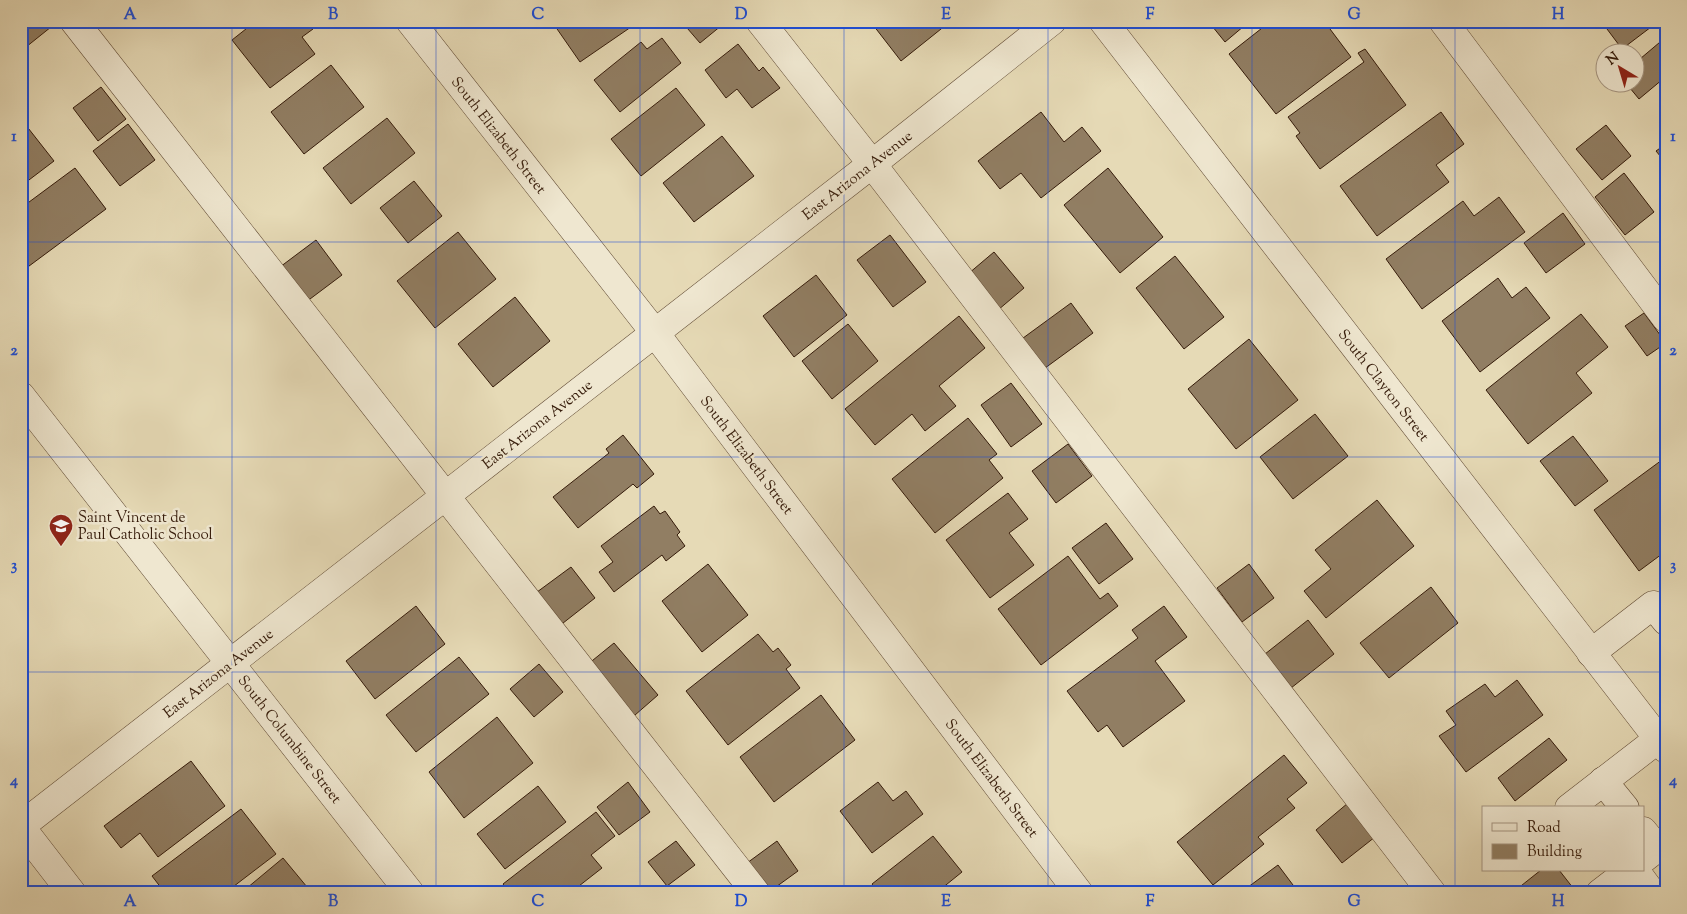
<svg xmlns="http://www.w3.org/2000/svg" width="1687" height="914" font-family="'Sorts Mill Goudy',serif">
<rect width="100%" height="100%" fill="#e6dab6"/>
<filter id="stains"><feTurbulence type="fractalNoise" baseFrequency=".004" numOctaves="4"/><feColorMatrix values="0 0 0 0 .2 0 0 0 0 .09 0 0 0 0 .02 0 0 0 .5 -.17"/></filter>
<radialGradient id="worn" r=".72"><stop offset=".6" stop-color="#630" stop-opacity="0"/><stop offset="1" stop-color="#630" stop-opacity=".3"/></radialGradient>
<g fill="#917e63" stroke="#351b0a">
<path d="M21,21H46L51,27L21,51Z"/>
<path d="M256,21H290L292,24L295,21H307L313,29L302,37L315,54L270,88L232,40Z"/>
<path d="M561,21H627L631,27L580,62L555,26Z"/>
<path d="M681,21H727L700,43Z"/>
<path d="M870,21H951L901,61Z"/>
<path d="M1208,21H1250L1225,42Z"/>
<path d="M1271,21H1342L1330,29L1351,57L1276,114L1229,54Z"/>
<path d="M1601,21H1659L1622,49Z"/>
<path d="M1666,37V82L1663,79L1639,99L1625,82H1634V64Z"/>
<path d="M662,38L681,63L620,112L594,80L641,42L647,49Z"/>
<path d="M738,44L759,71L763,67L780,88L752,108L737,89L726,98L705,70Z"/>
<path d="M1365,49L1406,105L1320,169L1296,136L1300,133L1288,117L1364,62L1358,53Z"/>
<path d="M331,65L364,107L304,154L271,112Z"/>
<path d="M101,87L126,119L98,141L73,108Z"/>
<path d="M676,88L705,125L641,176L611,139Z"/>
<path d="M1041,112L1064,142L1082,127L1101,151L1041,198L1021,173L1000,189L978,161Z"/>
<path d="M1441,112L1464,144L1436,165L1449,182L1377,236L1340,186Z"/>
<path d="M387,118L415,153L351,204L323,168Z"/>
<path d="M21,119L54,161L21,186Z"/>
<path d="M128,124L155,160L120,186L93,151Z"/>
<path d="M1606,125L1631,156L1602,180L1576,149Z"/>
<path d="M722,136L754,176L694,222L663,183Z"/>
<path d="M1666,144V163L1656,151Z"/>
<path d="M75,168L106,209L21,272V208Z"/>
<path d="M1108,168L1163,237L1120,273L1064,205Z"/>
<path d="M1624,173L1654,212L1625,235L1595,197Z"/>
<path d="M414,181L442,216L408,243L380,208Z"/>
<path d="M1499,197L1525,232L1422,309L1386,259L1463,201L1474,216Z"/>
<path d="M1563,213L1585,244L1546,273L1524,243Z"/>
<path d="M458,232L496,279L435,328L397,281Z"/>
<path d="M890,235L926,282L893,307L857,260Z"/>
<path d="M316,240L342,275L306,302L280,267Z"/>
<path d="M994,252L1024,288L998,310L968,274Z"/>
<path d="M1175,256L1224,317L1184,349L1136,288Z"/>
<path d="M816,275L847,315L794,357L763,316Z"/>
<path d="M1498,278L1512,298L1526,287L1550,318L1480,372L1442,321Z"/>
<path d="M515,297L550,341L493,387L458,344Z"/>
<path d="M1071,303L1093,333L1041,371L1019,341Z"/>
<path d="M1644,313L1666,343L1647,356L1625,326Z"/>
<path d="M1581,314L1608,347L1576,373L1592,393L1528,444L1486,390Z"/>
<path d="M959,316L985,348L939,386L956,406L925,431L912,414L875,445L845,409Z"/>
<path d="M848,324L878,361L832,399L802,361Z"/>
<path d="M1249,339L1298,400L1236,449L1188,389Z"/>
<path d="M1011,383L1042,424L1011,447L981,405Z"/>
<path d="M1315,414L1348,456L1293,499L1260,457Z"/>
<path d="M968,418L997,454L989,460L1003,478L935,533L892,479Z"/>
<path d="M623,435L654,474L637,488L633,484L578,528L553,497L609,453L606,449Z"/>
<path d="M1573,436L1608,481L1575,506L1540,461Z"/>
<path d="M1068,444L1092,476L1056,503L1032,471Z"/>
<path d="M1666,457V551L1639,571L1594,510Z"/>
<path d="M1008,493L1028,519L1009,533L1034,565L990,598L946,540Z"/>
<path d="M1377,500L1414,546L1326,618L1304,591L1331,569L1315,550Z"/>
<path d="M654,506L660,514L665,511L680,532L677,535L685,546L666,561L662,555L614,592L599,572L613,562L601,546Z"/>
<path d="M1106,523L1133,559L1099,584L1072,548Z"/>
<path d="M1068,556L1100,599L1108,593L1118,606L1041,665L998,609Z"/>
<path d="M708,564L748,615L702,652L662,601Z"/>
<path d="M1249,564L1274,598L1242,622L1217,588Z"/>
<path d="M571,567L595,598L558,627L533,595Z"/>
<path d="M1431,587L1458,623L1389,678L1360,643Z"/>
<path d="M416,606L445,644L375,699L346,661Z"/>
<path d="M1164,606L1187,637L1155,661L1185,701L1123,747L1107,725L1098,732L1067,691L1138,638L1132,630Z"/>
<path d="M1308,620L1334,654L1286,692L1260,658Z"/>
<path d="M758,634L773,652L778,648L791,665L786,669L800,688L728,745L686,691Z"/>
<path d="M614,643L658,695L627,722L582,669Z"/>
<path d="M459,657L489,694L416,752L386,715Z"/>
<path d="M539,664L563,692L534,717L510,689Z"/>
<path d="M1517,680L1543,715L1466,772L1439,736L1456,725L1446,711L1485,684L1495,697Z"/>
<path d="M821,695L855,740L774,802L740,757Z"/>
<path d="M497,717L533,763L464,818L429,772Z"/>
<path d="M1549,738L1567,760L1515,801L1498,778Z"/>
<path d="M1284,755L1307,783L1287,799L1295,808L1258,837L1264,844L1213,885L1177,842Z"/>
<path d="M191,761L225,806L158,857L140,833L121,848L104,826Z"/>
<path d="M628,782L650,812L619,835L597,807Z"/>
<path d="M878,782L893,801L906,791L923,814L872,853L840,811Z"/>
<path d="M538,786L566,822L505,869L477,834Z"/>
<path d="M1348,803L1375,837L1342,863L1316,830Z"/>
<path d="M241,809L276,854L225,893H165L152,876Z"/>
<path d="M596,812L615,836L591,855L602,868L570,893H510L503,884Z"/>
<path d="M933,836L962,872L936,893H879L872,884Z"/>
<path d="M676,841L695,865L667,886L648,862Z"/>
<path d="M777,841L798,871L769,892L747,863Z"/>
<path d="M283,858L312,893H241Z"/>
<path d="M1278,865L1299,893H1240Z"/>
<path d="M1541,870H1559L1577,893H1512Z"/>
</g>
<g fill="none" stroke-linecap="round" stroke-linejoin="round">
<defs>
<g id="minor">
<path d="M74,21L756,893"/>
<path d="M410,21L655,333L1079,893"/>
<path d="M760,21L872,164L1432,893"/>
<path d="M1103,21L1666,749"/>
<path d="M1443,21L1666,318"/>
<path d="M21,396L410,893"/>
<path d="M1591,653L1653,605L1666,621"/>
<path d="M1603,781L1625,808"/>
<path d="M1569,808L1666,733"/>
<path d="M21,826L872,164L1052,21"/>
<path d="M21,827L72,893"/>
<path d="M1643,831L1657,848L1643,859"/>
<path d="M1635,870L1652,893"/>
<path d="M1600,893L1630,870"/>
</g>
</defs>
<use href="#minor" stroke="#614b35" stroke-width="29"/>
<use href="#minor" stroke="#efe7d0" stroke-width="28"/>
</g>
<path fill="none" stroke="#1d4ed8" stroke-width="1" stroke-opacity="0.55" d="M232,21V893M436,21V893M640,21V893M844,21V893M1048,21V893M1252,21V893M1455,21V893M21,242H1666M21,457H1666M21,672H1666"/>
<defs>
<symbol id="school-pin" viewBox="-11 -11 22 30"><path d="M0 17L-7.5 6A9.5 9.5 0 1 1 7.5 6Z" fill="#8f2418" stroke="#efe7d0"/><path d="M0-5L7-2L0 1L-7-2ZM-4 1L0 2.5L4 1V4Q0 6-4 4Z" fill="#fff"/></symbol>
</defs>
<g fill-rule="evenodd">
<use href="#school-pin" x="47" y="512" width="28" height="38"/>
</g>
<g text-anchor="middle" stroke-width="5" stroke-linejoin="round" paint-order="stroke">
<g font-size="15" fill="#351b0a" stroke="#efe7d0">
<text transform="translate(499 135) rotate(52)" y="5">South Elizabeth Street</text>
<text transform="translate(857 175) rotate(-38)" y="5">East Arizona Avenue</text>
<text transform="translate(1384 385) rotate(52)" y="5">South Clayton Street</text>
<text transform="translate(537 424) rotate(-38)" y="5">East Arizona Avenue</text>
<text transform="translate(747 455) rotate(53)" y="5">South Elizabeth Street</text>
<text transform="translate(218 673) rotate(-38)" y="5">East Arizona Avenue</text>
<text transform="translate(290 739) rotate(52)" y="5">South Columbine Street</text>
<text transform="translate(992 778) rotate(53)" y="5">South Elizabeth Street</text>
</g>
<g font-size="15" fill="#351b0a" stroke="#efe7d0" text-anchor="start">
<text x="78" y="522">Saint Vincent de<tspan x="78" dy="17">Paul Catholic School</tspan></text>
</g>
</g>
<rect width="1687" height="914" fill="none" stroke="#e6dab6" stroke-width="55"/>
<rect x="1482" y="806" width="162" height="65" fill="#efe7d0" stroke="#a59581"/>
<rect x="1492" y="823" width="25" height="8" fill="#efe7d0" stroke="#a59581"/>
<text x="1527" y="832" font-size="15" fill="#351b0a">Road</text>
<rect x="1492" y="844" width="25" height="15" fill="#917e63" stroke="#a59581"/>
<text x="1527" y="856" font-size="15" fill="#351b0a">Building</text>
<g transform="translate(1620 68) rotate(322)"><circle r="24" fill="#efe7d0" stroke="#a59581"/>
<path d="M0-4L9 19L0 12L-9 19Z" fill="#8f2418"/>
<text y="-8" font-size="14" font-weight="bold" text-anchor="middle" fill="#351b0a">N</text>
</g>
<rect x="28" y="28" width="1632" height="858" fill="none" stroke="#1d4ed8" stroke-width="2"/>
<g font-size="16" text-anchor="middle" font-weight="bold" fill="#1d4ed8">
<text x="130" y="19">A</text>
<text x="333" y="19">B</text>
<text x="538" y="19">C</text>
<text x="741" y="19">D</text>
<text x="946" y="19">E</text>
<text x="1150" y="19">F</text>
<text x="1354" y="19">G</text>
<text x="1558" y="19">H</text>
<text x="14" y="141">1</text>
<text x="1673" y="141">1</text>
<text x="14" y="355">2</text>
<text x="1673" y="355">2</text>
<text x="14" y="570">3</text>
<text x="1673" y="570">3</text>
<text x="14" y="785">4</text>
<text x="1673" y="785">4</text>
<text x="130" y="906">A</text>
<text x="333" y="906">B</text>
<text x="538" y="906">C</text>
<text x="741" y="906">D</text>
<text x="946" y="906">E</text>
<text x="1150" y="906">F</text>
<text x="1354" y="906">G</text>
<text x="1558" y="906">H</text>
</g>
<rect width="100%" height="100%" filter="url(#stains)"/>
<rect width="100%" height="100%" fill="url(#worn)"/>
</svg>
